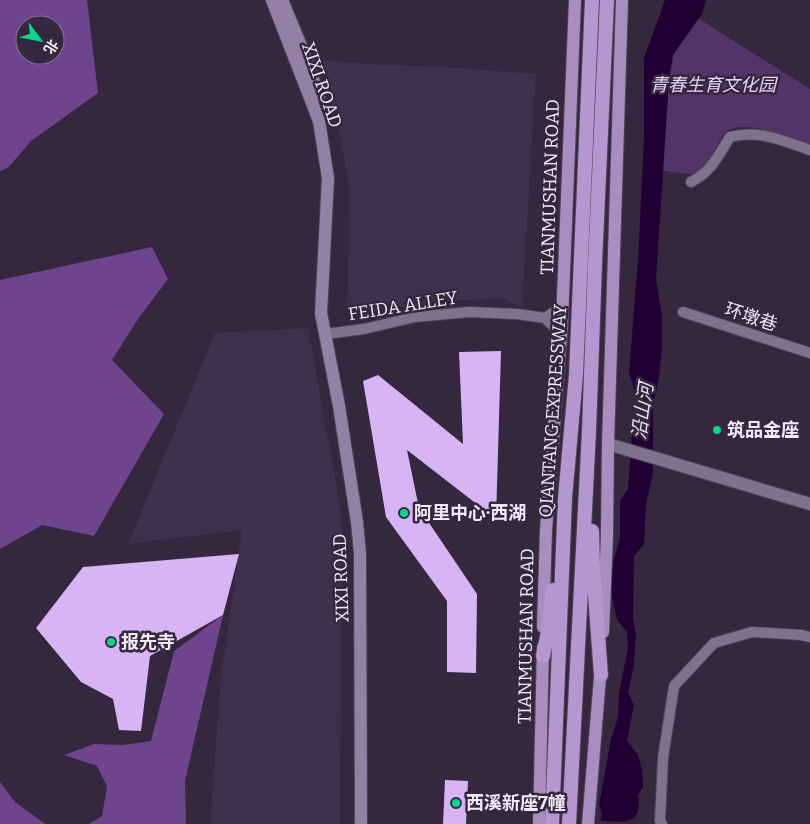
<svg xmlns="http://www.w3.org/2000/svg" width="810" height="824" font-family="Bitter,'Noto Sans SC',serif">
<rect width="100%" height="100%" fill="#34273e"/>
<g fill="#40304d">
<path d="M318,60L384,65L427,66L536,74L522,307L501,298L450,301L347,313L350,189L335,112Z"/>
<path d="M308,328L342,517L340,824H210L221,676L242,530L128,544L215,333Z"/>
</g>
<path fill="#523468" d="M693,15L810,89V145C789,138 752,121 731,129C715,135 716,164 700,172C691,176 668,171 658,170L671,41Z"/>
<g fill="#6e458c" fill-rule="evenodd">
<path d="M0,0H87L98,93L31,141L8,168L0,171ZM25,25H55V55H25Z"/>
<path d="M152,247L168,279L138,319L112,360L164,414L94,536L42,525L0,549V280Z"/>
<path d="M223,615L185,781L186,824H89L102,816L107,786L97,766L64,755L94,744L123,745L151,741L174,651Z"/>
<path d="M0,782L15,802L45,824H0Z"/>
</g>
<path fill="#210134" d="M665,0H706L702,14L673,55L669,81L656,280L662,315V349L659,377L653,405V473L646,504L644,544L634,556L633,618L636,635L634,665L628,692L634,705L627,741L638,755L642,770L643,787L638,795C643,824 625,824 600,820L602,814L599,805L611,739L618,717L619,693L628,648L627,632L617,620L610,587L613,563L620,538V501L628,489L632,435L637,414V397L629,372L638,261L644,139V58Z"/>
<g fill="#d7b4f4">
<path d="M501,351L496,519L407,450L419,508L477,594L476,673L447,672V601L386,517L363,381L378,375L463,444L459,352Z"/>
<path d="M239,554L223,615L150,656L141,731L119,730L113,699L81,682L36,628L83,567Z"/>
<path d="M445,780L468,781L466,824H443Z"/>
</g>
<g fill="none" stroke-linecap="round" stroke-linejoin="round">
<defs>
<g id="minor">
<path d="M691,182C712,171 718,156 730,137C758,129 784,141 810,150"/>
<path d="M683,312L810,353"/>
<path d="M545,318L563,306"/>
<path d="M326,334L364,329L415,317L469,312L517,314L545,318L561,334"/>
<path d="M662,824L660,821L663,758L674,686L714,643L752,632L801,635L810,637"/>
</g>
<path id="tertiary" d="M608,444L810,504"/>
<g id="secondary">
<path d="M272,0L319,121L328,178L321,313L339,406L357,522L360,553L361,824"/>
<path d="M282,0L304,53L319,96"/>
</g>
<g id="primary">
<path d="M543,627L546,530L562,321L575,0"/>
<path d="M603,632L607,535L608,444L622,0"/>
<path d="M539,824L543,647"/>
<path d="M588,824L601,665"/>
</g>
<g id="trunk">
<path d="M592,531L593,567L601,675"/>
<path d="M543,656L548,632L553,590"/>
<path d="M552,824L565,498L576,375L592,0"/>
<path d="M569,824L589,431L595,264L607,0"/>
</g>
</defs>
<use href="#minor" stroke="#4f4458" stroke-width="12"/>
<use href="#tertiary" stroke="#4f4458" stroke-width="14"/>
<use href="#secondary" stroke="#4f4458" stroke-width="14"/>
<use href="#primary" stroke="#4f4458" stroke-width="14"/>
<use href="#trunk" stroke="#4f4458" stroke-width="16"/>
<use href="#minor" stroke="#80728c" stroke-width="10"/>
<use href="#tertiary" stroke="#80728c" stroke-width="12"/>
<use href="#secondary" stroke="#9480a5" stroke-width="12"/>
<use href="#primary" stroke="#a88ebe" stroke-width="12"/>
<use href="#trunk" stroke="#b597cf" stroke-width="14"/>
</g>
<g fill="#00d98c" stroke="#34273e" stroke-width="2">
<circle cx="717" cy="430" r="5"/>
<circle cx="404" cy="513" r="5"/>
<circle cx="111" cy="642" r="5"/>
<circle cx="456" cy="803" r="5"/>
</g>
<g text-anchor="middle" stroke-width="5" stroke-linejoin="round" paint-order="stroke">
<g font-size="18" fill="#f2eaf9" stroke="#34273e">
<text transform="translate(322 85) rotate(71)" y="6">XIXI ROAD</text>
<text transform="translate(550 187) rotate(-88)" y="6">TIANMUSHAN ROAD</text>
<text transform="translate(403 306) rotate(-9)" y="6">FEIDA ALLEY</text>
<text transform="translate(751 317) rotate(18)" y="6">环墩巷</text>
<text transform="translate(553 411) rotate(-86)" y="6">QIANTANG EXPRESSWAY</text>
<text transform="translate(341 578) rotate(-92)" y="6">XIXI ROAD</text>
<text transform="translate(526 636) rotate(-89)" y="6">TIANMUSHAN ROAD</text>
</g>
<g font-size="18" font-style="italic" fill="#e9d3fc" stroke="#34273e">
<text x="713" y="91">青春生育文化园</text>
</g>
<g font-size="18" font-weight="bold" fill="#f2eaf9" stroke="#34273e" text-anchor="start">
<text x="727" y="436">筑品金座</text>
<text x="414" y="519">阿里中心·西湖</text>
<text x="121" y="648">报先寺</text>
<text x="466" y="809">西溪新座7幢</text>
</g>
<g font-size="19" font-style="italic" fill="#eadff4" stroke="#34273e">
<text transform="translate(642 411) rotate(-82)" y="7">沿山河</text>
</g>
</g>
<g transform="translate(40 40) rotate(122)"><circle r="24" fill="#34273e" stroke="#807589"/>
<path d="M0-4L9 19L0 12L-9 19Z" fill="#00d98c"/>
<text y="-8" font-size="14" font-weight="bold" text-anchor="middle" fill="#f2eaf9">北</text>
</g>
</svg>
